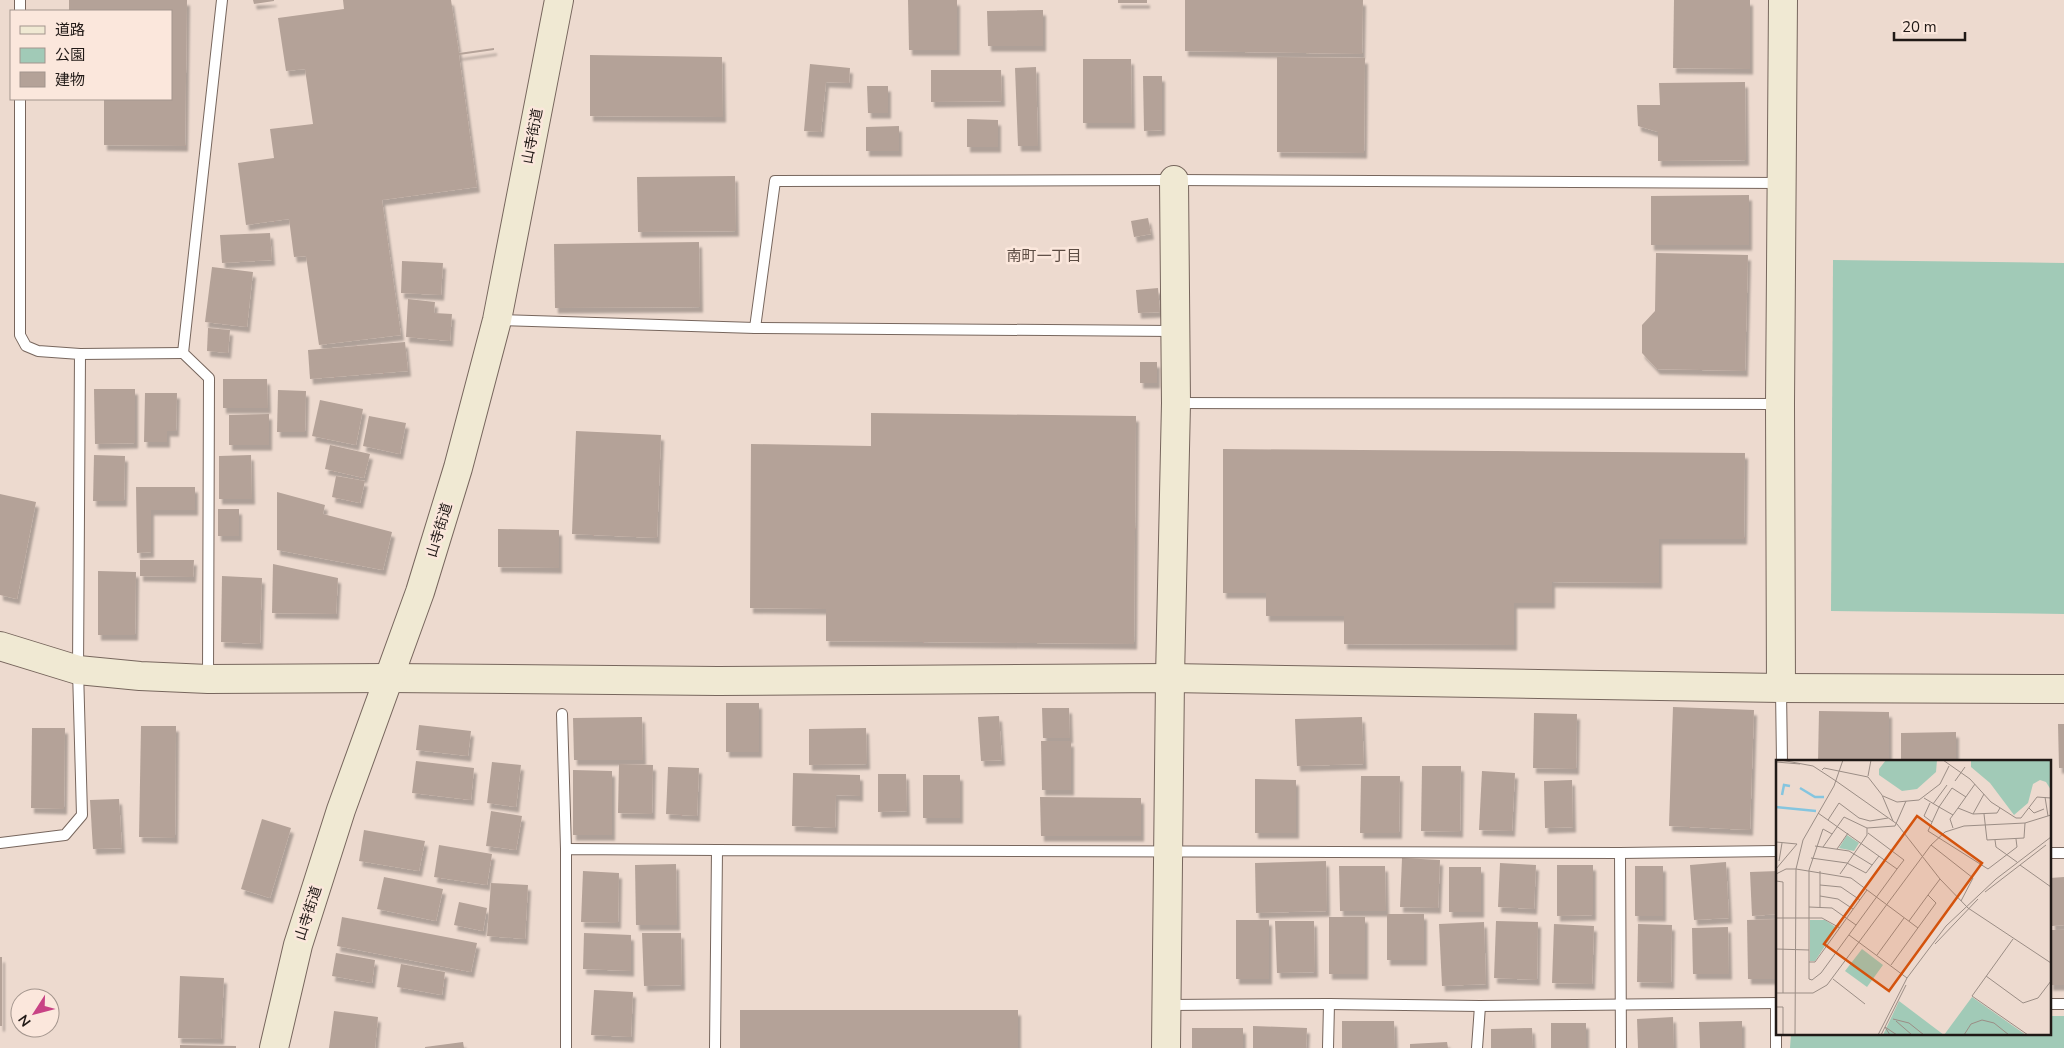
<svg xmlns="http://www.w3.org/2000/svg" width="2064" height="1048" font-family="'Nunito Sans','Noto Sans JP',sans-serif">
<defs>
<filter id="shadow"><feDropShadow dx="3" dy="5.5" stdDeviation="1" flood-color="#0004"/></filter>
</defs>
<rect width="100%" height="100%" fill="#eddacf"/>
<g fill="#a1cab7">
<path d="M1833,260L2064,263V614L1831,611Z"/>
<path d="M2050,1016H2064V1048H1790L1791,1034H2050Z"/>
</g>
<g fill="#b4a298" filter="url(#shadow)">
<path d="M69,0H187L185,146L104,145V99H171V11H69Z"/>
<path d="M253,0H274V1L254,4Z"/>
<path d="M343,0H451L459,53L494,48V50L459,55L477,187L382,200L401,335L319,345L306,256L294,257L289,219L246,225L238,163L274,158L270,129L313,124L305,69L286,71L278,18L344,9Z"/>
<path d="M908,0H957V50H909Z"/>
<rect x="1118" y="0" width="29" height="3"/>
<path d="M1185,0H1363L1362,54L1185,51Z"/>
<path d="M1674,0H1750V69L1673,68Z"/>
<path d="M1043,10V46H988L987,11Z"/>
<path d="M590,55L722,57L723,117L590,116Z"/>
<path d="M1277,57L1365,58L1364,153L1277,152Z"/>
<path d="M1083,59H1131L1132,123H1083Z"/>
<path d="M810,64L850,68L849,83L826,82L821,132L804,131Z"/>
<path d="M1036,67L1038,146H1018L1015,68Z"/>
<path d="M931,70H1001L1002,101L931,102Z"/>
<path d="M1143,76H1162V130L1144,131Z"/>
<path d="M1745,82L1746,160L1658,161V132L1638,126L1637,105H1660L1659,83Z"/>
<path d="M867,86H888V113H868Z"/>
<path d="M967,119L998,120V147H967Z"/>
<path d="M899,126V151H866V127Z"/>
<path d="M735,176L736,231L638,232L637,177Z"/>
<path d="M1749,195V245H1651V196Z"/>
<path d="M1148,218L1151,234L1134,237L1131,221Z"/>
<path d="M270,233L272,260L222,263L220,235Z"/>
<path d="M699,242L700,307L555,308L554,244Z"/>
<path d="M1656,253L1748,255L1745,371L1657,369L1642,353V325L1655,311Z"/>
<path d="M402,261L443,263L441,295L401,293Z"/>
<path d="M212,267L253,272L247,327L205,322Z"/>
<path d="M1158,288L1160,312L1138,313L1136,290Z"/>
<path d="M408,299L435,302L434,313L452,314L450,341L406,337Z"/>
<path d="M208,328L230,330L228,353L207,351Z"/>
<path d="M405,342L408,371L310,379L308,350Z"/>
<rect x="1140" y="362" width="17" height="21"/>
<path d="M223,379H267L268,408H223Z"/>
<path d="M94,389H135V443L95,444Z"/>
<path d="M278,390L306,391L305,432H277Z"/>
<path d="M145,393H177L176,431H167V442H144Z"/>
<path d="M320,400L363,409L356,445L312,436Z"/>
<path d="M871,413L1136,416L1134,644L826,641V609L750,608L751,444L871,446Z"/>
<path d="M269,414V445H229V415Z"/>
<path d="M369,416L406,423L400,454L363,446Z"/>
<path d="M576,431L661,435L657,538L572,534Z"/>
<path d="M330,445L370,454L364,478L325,469Z"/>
<path d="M1223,449L1745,453L1744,539H1659V583L1552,582V603H1514V645L1344,644V616H1266V593H1223Z"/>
<path d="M94,455L125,456L124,501H93Z"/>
<path d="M251,455L252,499H219V456Z"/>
<path d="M336,476L365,481L360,503L332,497Z"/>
<path d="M136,487H195V510H151V552L137,553Z"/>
<path d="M277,492L325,505L323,514L392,532L383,570L277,550Z"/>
<path d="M0,494L36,502L17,599L0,595Z"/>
<rect x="218" y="509" width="21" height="27"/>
<path d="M498,529L559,530V568L498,567Z"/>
<path d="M140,560H194L193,577L140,576Z"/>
<path d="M273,564L338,578L336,614L272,613Z"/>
<path d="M98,571L136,572L135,635H98Z"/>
<path d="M222,576L262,578L260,644L221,642Z"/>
<rect x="726" y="703" width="33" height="49"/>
<path d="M1673,707L1754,710L1750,830L1669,826Z"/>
<path d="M1042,708H1069L1070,738H1043Z"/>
<path d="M1819,711L1889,712V762H1818Z"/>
<path d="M1534,713L1577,714L1576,769L1533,768Z"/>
<path d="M999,716L1002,760L981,761L978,717Z"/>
<path d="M642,717L643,760H574L573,718Z"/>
<path d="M1362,717L1364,764L1297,766L1295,719Z"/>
<path d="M2058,724H2064V768H2059Z"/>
<path d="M419,725L471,731L468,756L416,750Z"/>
<path d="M141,726H176L175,838L139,837Z"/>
<path d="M32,728H65L64,809L31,808Z"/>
<path d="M866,728L867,764L809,765V729Z"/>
<path d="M1956,732V762H1901V733Z"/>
<path d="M1041,741H1071V790H1042Z"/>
<path d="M416,761L474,768L471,800L412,793Z"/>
<path d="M492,762L521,765L516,807L487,803Z"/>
<path d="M619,764L653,765L652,814L618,813Z"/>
<path d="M1422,766H1461L1460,832L1421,831Z"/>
<path d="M668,767L699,768L697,816L666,814Z"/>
<path d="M573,770L612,771V835H573Z"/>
<path d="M1482,771L1515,773L1512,831L1479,830Z"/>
<path d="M793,773L860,775V796L836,795L835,828L792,826Z"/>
<path d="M878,774H906L907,811L878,812Z"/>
<rect x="923" y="775" width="37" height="43"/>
<path d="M1361,776H1400L1399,833H1360Z"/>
<path d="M1255,779L1296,780V833H1255Z"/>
<path d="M1572,780L1573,827L1545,828L1544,781Z"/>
<path d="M1040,797L1141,798V836H1041Z"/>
<path d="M119,799L122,848L93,849L90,800Z"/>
<path d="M491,811L522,816L516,850L486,846Z"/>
<path d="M262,819L291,828L270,898L241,889Z"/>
<path d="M364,830L425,841L419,871L359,861Z"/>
<path d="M439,845L492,854L487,885L434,877Z"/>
<path d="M1402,858L1440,860L1438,908L1400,907Z"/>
<path d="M1326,861L1327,911L1256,913L1255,863Z"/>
<path d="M1726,862L1729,918L1694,920L1690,865Z"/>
<path d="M1500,863L1536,865L1534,909L1498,907Z"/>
<path d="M676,864L677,925H636L635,865Z"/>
<path d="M1557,865H1593V915L1557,916Z"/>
<path d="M1339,866H1385L1386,911H1340Z"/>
<rect x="1635" y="866" width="28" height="50"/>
<rect x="1449" y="867" width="32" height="45"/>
<path d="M583,871L619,873L618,923L581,922Z"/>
<path d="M1778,871V914L1752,916L1750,872Z"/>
<path d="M384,877L443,889L436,921L377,909Z"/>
<path d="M2064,877V925L2052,926L2050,878Z"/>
<path d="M491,883L528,885L525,939L487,936Z"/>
<path d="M459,902L487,908L483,931L454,925Z"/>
<rect x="1387" y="914" width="37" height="46"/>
<path d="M342,917L477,943L471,972L337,946Z"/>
<rect x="1329" y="917" width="36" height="57"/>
<path d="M1778,919V979H1748L1747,920Z"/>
<rect x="1236" y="920" width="33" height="59"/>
<path d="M1275,921H1314L1315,972L1277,973Z"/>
<path d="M1496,921L1538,922L1537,980L1494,978Z"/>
<path d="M1484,922L1486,984L1442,986L1439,924Z"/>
<path d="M1554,924L1594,926L1592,984L1552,983Z"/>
<path d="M1638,924L1672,925L1671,983L1637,982Z"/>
<path d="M1728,927L1729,974H1693L1692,928Z"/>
<rect x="2050" y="930" width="14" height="55"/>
<path d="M584,933L631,935V971L583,969Z"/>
<path d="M642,933H681L682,985L644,986Z"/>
<path d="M336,953L375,960L372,983L332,976Z"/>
<rect x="0" y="957" width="2" height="69"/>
<path d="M401,964L445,972L442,995L397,987Z"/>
<path d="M180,976L224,978L221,1039L178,1038Z"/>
<path d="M594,990L633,992L631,1037L591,1035Z"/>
<rect x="740" y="1010" width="278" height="38"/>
<path d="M334,1011L378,1017L375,1048H329Z"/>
<path d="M1673,1017L1674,1048H1638L1637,1019Z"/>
<path d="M1342,1021H1394L1395,1048H1342Z"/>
<path d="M1742,1021V1048H1700L1699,1022Z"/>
<rect x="1551" y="1023" width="35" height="25"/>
<path d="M1253,1026L1307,1028L1306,1048H1253Z"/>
<rect x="1192" y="1028" width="51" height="20"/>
<path d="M1532,1028L1533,1048H1491V1029Z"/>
<path d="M463,1042L464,1048H425V1047Z"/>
<path d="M1447,1042L1448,1048H1410V1044Z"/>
<path d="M180,1045L236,1046V1048H180Z"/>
</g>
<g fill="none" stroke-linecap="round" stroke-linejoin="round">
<defs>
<g id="lane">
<path d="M20,0V11"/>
<path d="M499,320L755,328"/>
<path d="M1173,331L755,328L775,181L1174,180L1781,183"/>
<path d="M80,354L183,353"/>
<path d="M1177,403L1780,404"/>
<path d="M208,678L209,378L183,353L222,0"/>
<path d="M1781,690L1782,762"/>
<path d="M562,714L566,849"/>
<path d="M0,843L65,835L82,815L78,670L80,354L38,351L26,346L20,335V99"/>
<path d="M1620,853L1621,1048"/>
<path d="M2050,853H2064"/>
<path d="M1776,1003V1048"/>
<path d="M2050,1004H2064"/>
<path d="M1168,1005L1329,1004L1480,1006L1778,1003"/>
<path d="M566,1048V849L717,850"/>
<path d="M715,1048L717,850L1620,853L1778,851"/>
<path d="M1328,1048L1329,1004"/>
<path d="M1477,1048L1480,1006"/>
</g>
<g id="secondary">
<path d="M0,646L78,670L140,676L208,679L388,678L718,681L1170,678L1781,688L2064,689"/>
<path d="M1781,688L1780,404L1783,0"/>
<path d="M274,1048L298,945L341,810L420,592L458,468L497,320L559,0"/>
<path d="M1166,1048L1170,678L1176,403L1174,180"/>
</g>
</defs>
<use href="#lane" stroke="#77665d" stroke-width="12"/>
<use href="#secondary" stroke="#77665d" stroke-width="30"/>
<use href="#lane" stroke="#fff" stroke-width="10"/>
<use href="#secondary" stroke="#f0e9d3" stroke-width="28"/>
</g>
<g text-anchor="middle" stroke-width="5" stroke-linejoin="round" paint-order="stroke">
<g font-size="14" fill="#201916" stroke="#fbe7dc">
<text transform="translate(532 136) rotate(-79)" y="5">山寺街道</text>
<text transform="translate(439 530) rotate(-73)" y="5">山寺街道</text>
<text transform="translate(308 913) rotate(-72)" y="5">山寺街道</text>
</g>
<g font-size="15" fill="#5b4b42" stroke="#fbe7dc">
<text x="1044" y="261">南町一丁目</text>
</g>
</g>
<g transform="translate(1776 760)">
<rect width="275" height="275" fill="#eddacf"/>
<path d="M110,0H161L160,12L141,29L126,31L103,15V9ZM195,0H275V30L270,22L264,20L257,24L252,43L238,55L214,23L195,7ZM71,75L83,83L78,91L63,88ZM34,160H49L61,168L39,201H34ZM86,189L107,205L91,227L69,211ZM196,237L250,275H107L123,241L168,275Z" fill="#a1cab7"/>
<path fill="none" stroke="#85c5df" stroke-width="2.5" d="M24,28L39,37H48M6,35L8,25L14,26M0,47L40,51"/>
<path fill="none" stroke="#9b8d85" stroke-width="1" d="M5,0L37,6L60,21M167,0L194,19L215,42L240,58H245L261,37L275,38M0,2L24,4M46,10L48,8L92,17L106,35L117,61M92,16L95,0M60,21L121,64L164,119L192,148L275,203M179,21L189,7M107,36L121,42L143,40L164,24L173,6M269,37L272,56M148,38L163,47L152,71L212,109L241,87L240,79M154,43L148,56L156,62M157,44L171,25M182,48L199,24M253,48L258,53L268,49M42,53L121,109L45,213L36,220L33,219V110L47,69L56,74M197,54L208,34M208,54L211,80L248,78L249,63M177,55L163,47L176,28L190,37M52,60L63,43L83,58L94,61L112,58M177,68L174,59L182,48L197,54L221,53L224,48M92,73L128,100L121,109M219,80L220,87L241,102M0,82L21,84M155,85L197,118L185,141M39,86L73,91L96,105M47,87L68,57L91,68L119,66L130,41M61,89L72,73M35,98L71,103L90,113L103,96M3,101L6,83M244,105L275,127M0,109L21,84M44,111V147M0,114L10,109H20L27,80L58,26L67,0M64,114L91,75V68M0,121L7,122V233M44,125L65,127L84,140M209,132L270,85M152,135L164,119M44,136L62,139L77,149M33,147L56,148L80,165M0,158H46L64,168M73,175L131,218M237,179L196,236L252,275M159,184L202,139M0,189L33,190M101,195L128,158M33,202H39L91,130M115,205L160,143L152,135L133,161M210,216L247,243L262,238L275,221M57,219L89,244M0,233H37L51,225L155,85L169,72L188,66L249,63L275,55M0,247H7V275M117,259L133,263L148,275M120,261L136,275M19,275L20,109L75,118L142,168M102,275L131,218L170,166L220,119L275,77M105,275L130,225M114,275L109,267L121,275M188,275L195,264L206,260L218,263L233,275"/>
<path fill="#d4530d" fill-opacity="0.15" stroke="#d4530d" stroke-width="2.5" d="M141,56L206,103L113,231L48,184Z"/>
<rect width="275" height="275" fill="none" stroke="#201916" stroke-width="2.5"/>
</g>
<rect x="10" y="10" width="162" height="90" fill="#fbe7dc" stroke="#a3958d"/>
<rect x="20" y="26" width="25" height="8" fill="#f0e9d3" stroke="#a3958d"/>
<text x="55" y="35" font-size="15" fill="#201916">道路</text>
<rect x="20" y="48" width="25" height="15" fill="#a1cab7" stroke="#a3958d"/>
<text x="55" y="60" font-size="15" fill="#201916">公園</text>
<rect x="20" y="72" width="25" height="15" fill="#b4a298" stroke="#a3958d"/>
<text x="55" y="85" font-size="15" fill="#201916">建物</text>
<g transform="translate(35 1013) rotate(234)"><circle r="24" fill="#fbe7dc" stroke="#a3958d"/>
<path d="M0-4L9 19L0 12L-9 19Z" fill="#c84385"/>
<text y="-8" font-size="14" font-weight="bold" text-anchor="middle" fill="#201916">N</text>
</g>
<path d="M1894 32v8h71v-8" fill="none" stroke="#201916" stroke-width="2.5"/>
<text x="1902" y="32" font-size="15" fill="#201916" stroke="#fbe7dc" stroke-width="4" paint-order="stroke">20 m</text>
</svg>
